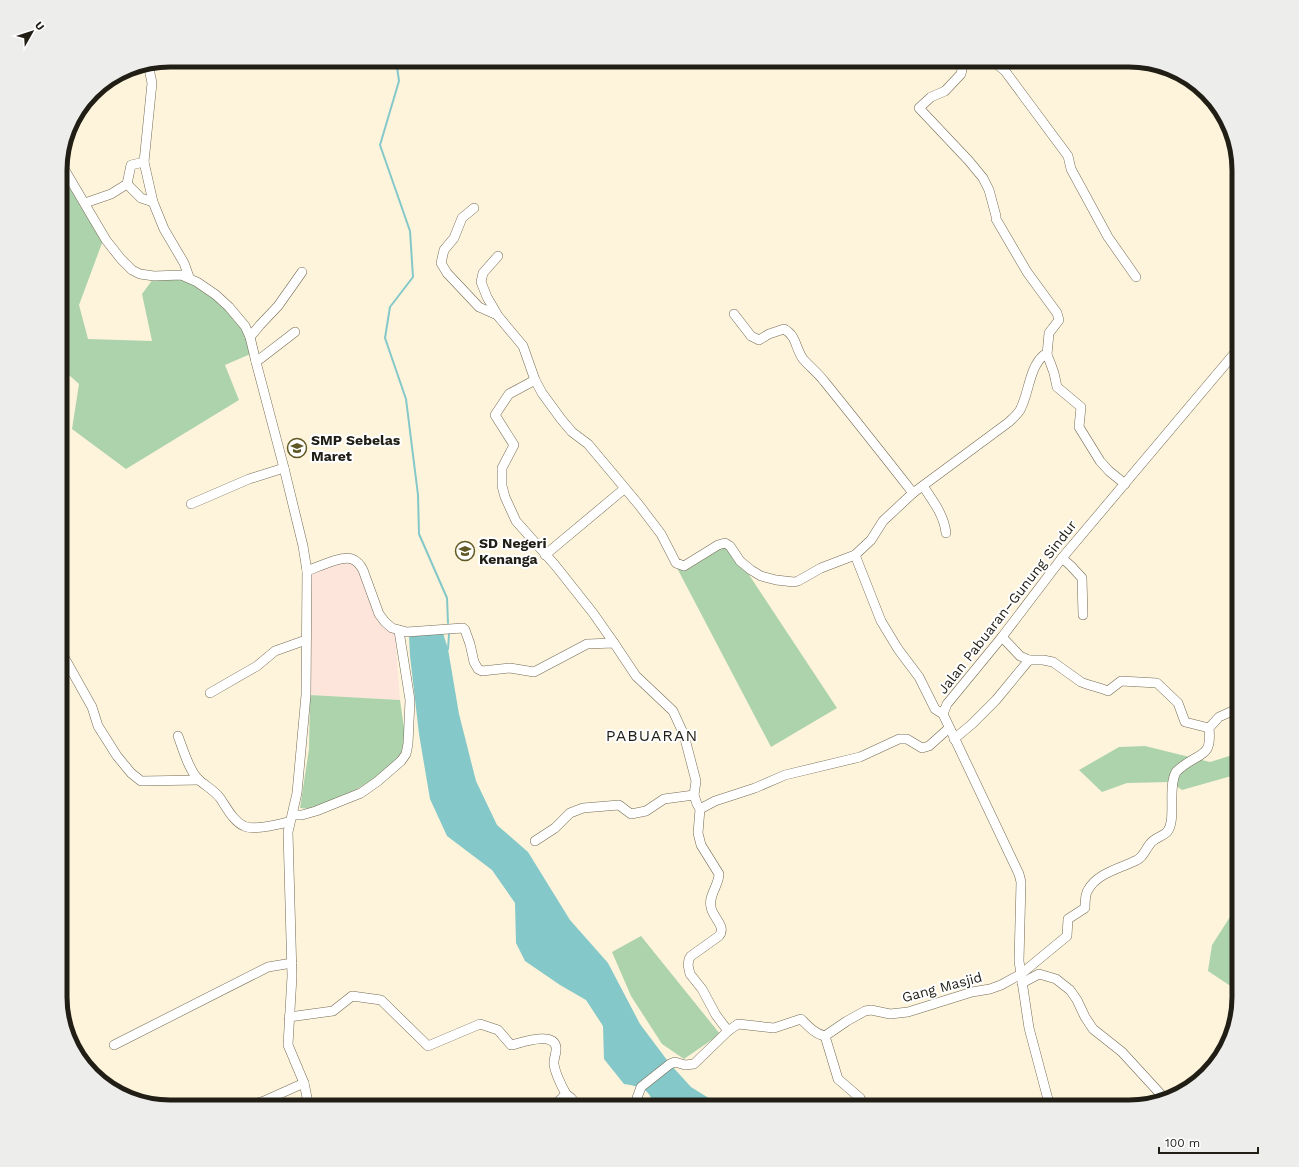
<svg xmlns="http://www.w3.org/2000/svg" width="1299" height="1167" font-family="'Work Sans',sans-serif">
<rect width="100%" height="100%" fill="#fef4db"/>
<path fill="#fde5dc" d="M346,562L353,564L358,568L388,630L395,634L400,700L310,695V574Z"/>
<g fill="#add3ad">
<path d="M170,60H194L148,72L145,65Z"/>
<path d="M60,163L105,235L79,305L88,339L152,341L142,294L153,279H188L243,319L255,352L225,365L239,400L126,469L72,429L79,384L60,367Z"/>
<path d="M726,540L837,708L771,747L677,568Z"/>
<path d="M310,695L400,700L405,735L403,752L384,773L352,792L310,809L300,808L309,749Z"/>
<path d="M1145,746L1210,762L1239,753V772L1235,775L1182,790L1171,782L1127,783L1102,792L1079,770L1119,747Z"/>
<path d="M1239,903V983L1229,985L1208,971L1212,945Z"/>
<path d="M641,936L720,1034L684,1059L662,1044L631,996L612,952Z"/>
</g>
<path fill="#84c8c9" d="M443,633L448,649L459,714L476,781L497,825L528,852L570,920L608,963L640,1024L670,1064L691,1087L715,1102L732,1107H654C650,1088 641,1087 624,1084L604,1059L603,1026L586,1000L560,985L525,961L516,943L515,903L492,870L447,836L430,799L419,734L410,656L409,636Z"/>
<g fill="none" stroke-linecap="round" stroke-linejoin="round">
<g stroke="#84c8c9" stroke-width="2">
<path d="M396,60L399,81L380,145L410,231L413,277L390,307L385,338L406,399L418,495L419,534L447,598L448,623"/>
<path d="M448,649L449,634"/>
</g>
<defs>
<g id="minor">
<path d="M964,60L961,74L945,91L931,97L919,108L969,161L983,178L989,190L996,216V219L1027,272L1057,313L1059,320L1049,333L1047,355"/>
<path d="M992,60L1005,71L1068,156L1071,169L1108,237L1136,277"/>
<path d="M148,64L152,83L144,162L153,202L164,229L184,263L189,277"/>
<path d="M60,162L106,240L121,259L132,270L140,274L154,276L181,275L197,282L216,295L229,307L245,326L250,337L256,362L284,468L303,546L307,571L306,695L297,793L288,832L292,976L288,1045L304,1083L309,1107"/>
<path d="M127,184L141,198L153,202"/>
<path d="M85,203L111,194L127,184L131,165L144,162"/>
<path d="M474,208L462,218L454,238L444,250L441,263L447,273L479,307L497,315"/>
<path d="M498,256L483,273L481,282L487,297L498,316L523,346L535,380L542,393L561,419L572,432L588,444L639,505L661,534L676,563L684,566L718,545L725,543L730,546L740,561L751,570L761,576L776,580L794,582L798,581L821,568L855,555L871,540L883,521L913,493C884,456 854,418 824,381C818,373 810,367 803,359C795,348 797,336 784,329L769,334L759,340L751,336L734,314"/>
<path d="M250,337L260,325L278,306L302,272"/>
<path d="M256,362L295,332"/>
<path d="M535,380L509,394L495,415L514,445L502,468V486L505,497L516,521L555,565L593,613L614,643"/>
<path d="M923,486C933,501 944,515 946,533"/>
<path d="M913,493L1009,422C1012,419 1017,415 1020,410C1029,394 1029,367 1044,355H1047L1050,362L1054,373L1057,387L1081,407L1079,427L1100,461L1109,471L1125,484"/>
<path d="M191,504L249,479L284,468"/>
<path d="M545,555L624,489"/>
<path d="M855,555L881,621L898,649L919,677L935,709L943,714"/>
<path d="M1062,558L1071,566L1082,578L1083,615"/>
<path d="M307,571C318,567 342,555 352,559C357,561 361,566 363,570L379,614L385,622L392,628L407,632L463,628L465,630L470,644L474,662L478,669L482,671L510,668L534,672L587,644L614,643L636,676L673,711L684,735L696,781L694,795L697,804L700,809L698,833L701,845L719,874C719,885 708,896 711,907C712,917 727,926 719,936L691,956L689,959L688,965L690,974L702,989L716,1015L728,1031"/>
<path d="M1002,637L1020,656L1029,660H1043L1053,662L1081,682C1090,686 1099,687 1108,691L1121,681L1157,683L1178,703L1185,722L1209,728"/>
<path d="M60,650L92,707L98,726L117,756L131,773L141,781L199,780"/>
<path d="M210,693L257,666L275,651L306,640"/>
<path d="M178,736C183,749 189,771 199,780C207,787 214,790 220,798C227,808 233,821 244,826C253,831 278,824 289,822"/>
<path d="M954,739L972,724L996,700L1029,660"/>
<path d="M700,809L715,801L755,788L785,775L860,757L899,739H907L922,748L929,746L949,728"/>
<path d="M293,815H302L316,811L361,793L378,781L401,761L406,754L408,744L410,700L399,631"/>
<path d="M535,841L555,828L570,813L583,808L619,805L631,814L646,811L664,799L694,795"/>
<path d="M1022,983L1039,974L1056,979L1070,990L1077,1000L1085,1017L1093,1029L1122,1052L1166,1100"/>
<path d="M289,1017L333,1011L352,996L381,1000L428,1046L480,1024L498,1030L511,1045C521,1043 553,1031 556,1047C557,1053 553,1059 554,1065C556,1075 561,1085 566,1094"/>
<path d="M825,1036L838,1079L860,1098L865,1107"/>
<path d="M114,1045L268,967L292,963"/>
<path d="M246,1107L264,1101L304,1083"/>
<path d="M553,1107L566,1094L571,1098L579,1107"/>
<path d="M641,1107L637,1098L641,1087L670,1064L675,1062L685,1065L694,1064L728,1031L738,1024L774,1028L801,1019C808,1026 815,1034 825,1036L847,1021L865,1011L871,1010L890,1014L908,1012L972,992L990,989L1001,985L1021,974L1067,936L1068,919L1085,908C1085,902 1085,894 1088,890C1097,873 1121,868 1137,860C1144,856 1145,850 1150,844C1154,838 1162,837 1167,832C1177,820 1167,788 1176,772C1178,770 1180,768 1183,766C1202,752 1212,756 1209,728L1219,717L1239,708"/>
<path d="M1050,1107L1029,1028L1019,961L1021,882L1019,874L943,714L947,704L1002,637L1062,558L1239,348"/>
</g>
</defs>
<use href="#minor" stroke="#746b55" stroke-width="10"/>
<use href="#minor" stroke="#fff" stroke-width="9"/>
</g>
<defs>
<symbol id="school-ring" viewBox="-11 -11 22 22"><circle r="9.5" fill="#fff" stroke="#5f5824" stroke-width="1.5"/><path d="M0-5L7-2L0 1L-7-2ZM-4 1L0 2.5L4 1V4Q0 6-4 4Z" fill="#5f5824"/></symbol>
</defs>
<g fill-rule="evenodd">
<use href="#school-ring" x="286" y="437" width="22" height="22"/>
<use href="#school-ring" x="454" y="540" width="22" height="22"/>
</g>
<g text-anchor="middle" stroke-width="4" stroke-linejoin="round" paint-order="stroke">
<g font-size="14" font-weight="bold" fill="#211e15" stroke="#fff" text-anchor="start">
<text x="311" y="445">SMP Sebelas<tspan x="311" dy="16">Maret</tspan></text>
<text x="479" y="548">SD Negeri<tspan x="479" dy="16">Kenanga</tspan></text>
</g>
<g font-size="14" fill="#211e15" stroke="#fff">
<text transform="translate(1007 607) rotate(-52)" y="5">Jalan Pabuaran–Gunung Sindur</text>
<text transform="translate(942 987) rotate(-15)" y="5">Gang Masjid</text>
</g>
<g font-size="16" letter-spacing="1" fill="#211e15" stroke="#fff">
<text x="652" y="741">PABUARAN</text>
</g>
</g>
<path d="M0 0H1299V1167H0ZM170 67H1129A103 103 0 0 1 1232 170V997A103 103 0 0 1 1129 1100H170A103 103 0 0 1 67 997V170A103 103 0 0 1 170 67Z" fill="#ededec" fill-rule="evenodd"/>
<path fill="none" stroke="#211e15" stroke-width="5" d="M170 67H1129A103 103 0 0 1 1232 170V997A103 103 0 0 1 1129 1100H170A103 103 0 0 1 67 997V170A103 103 0 0 1 170 67Z"/>
<g transform="translate(32 32) rotate(51)" stroke="#ffffff" stroke-width="3" paint-order="stroke">
<path d="M0-3L7 15L0 10L-7 15Z" fill="#211e15"/>
<text y="-6" font-size="11" font-weight="bold" text-anchor="middle" fill="#211e15">U</text>
</g>
<path d="M1159 1147v6h99v-6" fill="none" stroke="#211e15" stroke-width="2"/>
<text x="1165" y="1147" font-size="12" fill="#211e15" stroke="#ffffff" stroke-width="3" paint-order="stroke">100 m</text>
</svg>
